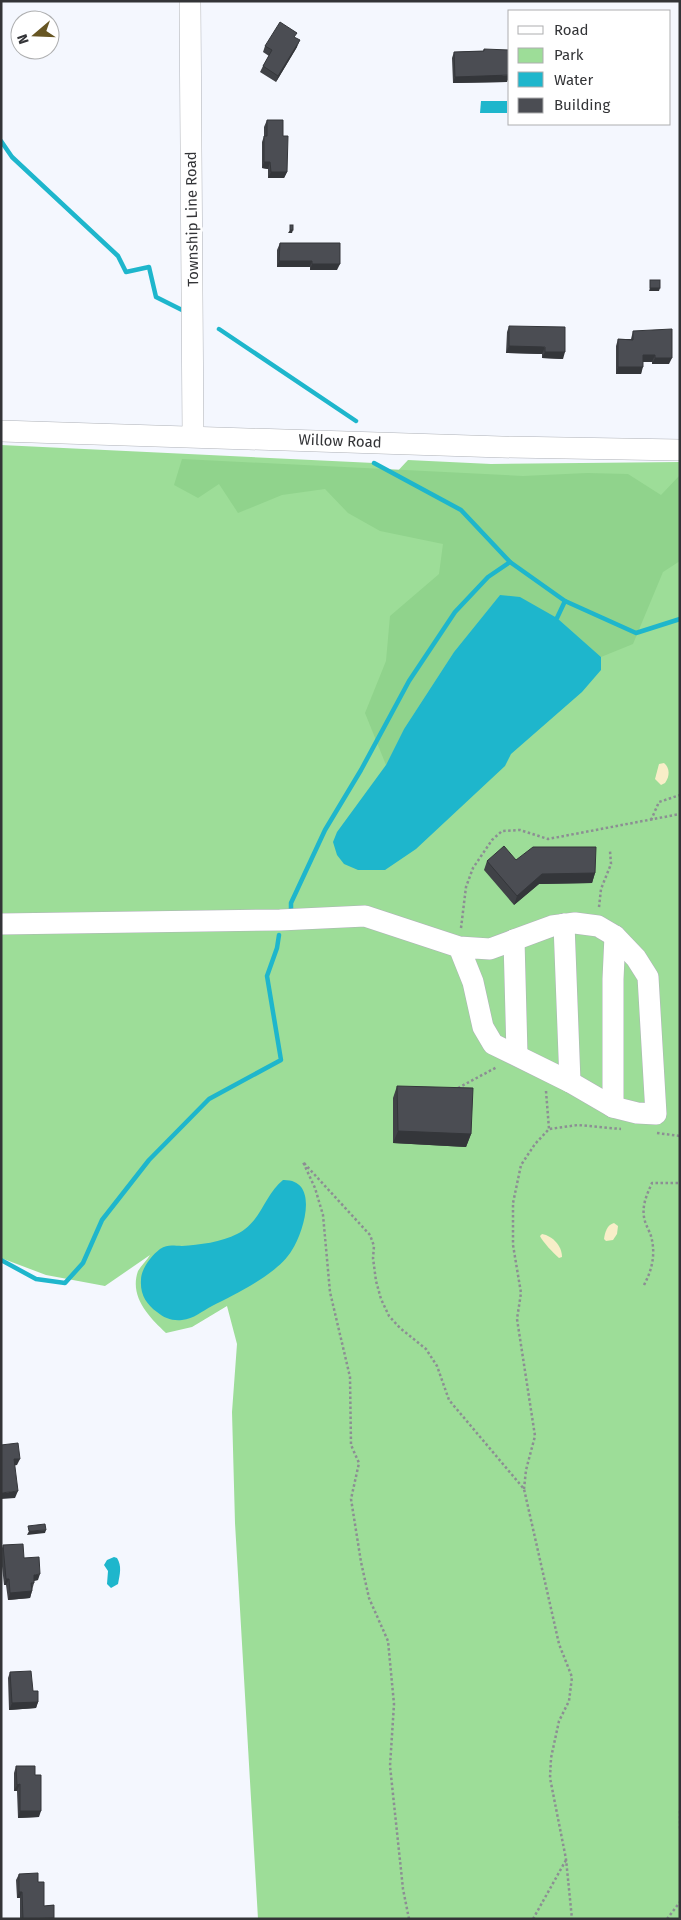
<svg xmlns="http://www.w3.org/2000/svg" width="681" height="1920" font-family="'Fira Sans',sans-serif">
<rect width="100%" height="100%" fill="#f4f7fe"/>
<path fill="#9ddd98" d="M1,445L374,463L394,475L408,460L491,464L680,462V1919H258L235,1523L232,1412L237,1344L227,1306L192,1327L166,1333C149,1317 129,1297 138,1271C141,1266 147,1260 150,1255L105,1286L46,1275L1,1258Z"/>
<path fill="#90d38c" d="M182,459L523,476L587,473L628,474L661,495L680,475V561L663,572L633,644L601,657L557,618L500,595L454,652L404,729L386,765L365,713L386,661L390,616L439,574L443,544L380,531L348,513L325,489L282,495L238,513L219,484L198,498L174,485Z"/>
<g fill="#f8eec8">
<path d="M664,763C670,768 670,776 665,783L661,785L655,779L659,764Z"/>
<path d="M614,1223L618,1226L617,1234L613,1240L606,1241L604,1239C605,1232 607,1225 614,1223Z"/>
<path d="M542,1234C553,1236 562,1246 562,1257L559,1258C554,1254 542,1241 540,1236Z"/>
</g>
<g fill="#1eb6cc">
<path d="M481,101H507V113H480Z"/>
<path d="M500,595L520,597L557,618L601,657V670L582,692L511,754L505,766L416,849L385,870H358L344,864L337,855L333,842L337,832L386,765L404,729L454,652Z"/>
<path d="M283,1180C320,1179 304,1231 292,1250C278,1274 237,1293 212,1306C202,1311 194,1319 182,1320C172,1321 164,1318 157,1312C146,1304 140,1294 141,1280C141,1269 151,1256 160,1249C168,1244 173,1246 182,1246C199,1245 222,1242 237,1234C261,1223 264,1195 283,1180Z"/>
<path d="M114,1557L117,1558C122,1566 120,1574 118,1584L111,1588L107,1584L108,1571L104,1565L107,1560Z"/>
</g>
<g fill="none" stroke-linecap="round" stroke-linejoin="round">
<g stroke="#1eb6cc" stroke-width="4.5">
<path d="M1,141L12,157L118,256L126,272L149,267L156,297L182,310"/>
<path d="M219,329L356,421"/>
<path d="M374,463L461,510L510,562L565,601L557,618"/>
<path d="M565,601L636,633L680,619"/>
<path d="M291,909V903L325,830L361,770L409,681L455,612L488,577L510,562"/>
<path d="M1,1260L36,1279L65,1283L83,1263L102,1220L149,1160L209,1099L281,1060L267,976L277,948L279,935"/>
</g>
<defs>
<g id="minor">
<path d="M190,1L193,436"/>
<path d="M1,431L502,447L680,450"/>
<path d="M1,924L280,920L365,916L459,947L490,949L552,926L575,923L598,926L615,936L636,958L648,977L656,1114L637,1113L613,1107L570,1082L493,1044L483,1027L473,982L459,947"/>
<path d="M564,924L570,1082"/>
<path d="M514,940L517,1054"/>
<path d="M613,1107V979L615,936"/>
</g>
</defs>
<use href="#minor" stroke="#afb2b8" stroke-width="22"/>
<g stroke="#8c8e93" stroke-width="2.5" stroke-dasharray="2.5 2.5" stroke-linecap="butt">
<path d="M651,820L659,802L680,795"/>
<path d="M599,907L601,889L611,864L610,851"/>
<path d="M461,928L466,887L473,868L492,840L502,831L520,830L548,839L680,814"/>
<path d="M458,1088L497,1067"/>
<path d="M546,1091L549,1129"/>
<path d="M657,1133L680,1136"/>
<path d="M644,1285C652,1270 656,1254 651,1236C649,1230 645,1224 644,1217C642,1205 647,1194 652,1183H680"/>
<path d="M524,1489L526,1470L535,1436L517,1319L521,1293L513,1245V1203L521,1165L535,1144L549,1129L578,1125L621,1129"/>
<path d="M680,1811V1830"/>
<path d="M409,1919L403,1889L390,1766L394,1704L388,1641L369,1598L361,1562L351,1499L359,1463L351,1445L350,1377L330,1292L323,1215L315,1188L303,1162L370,1235L374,1246L373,1258L376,1281L381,1299L389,1316L400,1328L426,1349L437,1366L449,1400L524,1489L559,1644L572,1677L569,1701L559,1721L551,1758L550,1778L566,1859L572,1919"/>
<path d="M533,1919L566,1860"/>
<path d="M667,1919L680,1902"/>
</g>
<use href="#minor" stroke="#fff" stroke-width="21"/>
</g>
<g fill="#404247">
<path d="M295,38L297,47L276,82L260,72L263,66L269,56L263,52L265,46Z"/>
<path d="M484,49L507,82L453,83L452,58L454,52L483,51Z"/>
<path d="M267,120L283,136L287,172L284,178H268V169L262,168V142L264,136V127Z"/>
<path d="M280,243L337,270H310V267H277V250Z"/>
<path d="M509,326L563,359L542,358V354L506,353L507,332Z"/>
<path d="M633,331L669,364H652V362H643L641,374H616V346L618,339H631Z"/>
<path d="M516,860L595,873L592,883L539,884L514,905L484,870L487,861Z"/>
<path d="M397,1086L471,1134L466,1147L393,1143V1098Z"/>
<path d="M3,1545L24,1558L38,1580L34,1581V1583L30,1598L8,1600L6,1585H4L1,1557V1551Z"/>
<path d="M10,1672L33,1691L38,1702L36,1708L9,1710L8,1678Z"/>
<path d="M16,1766L35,1775L39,1817L18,1818L17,1791H14V1773Z"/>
<path d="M19,1874L38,1882L44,1906L54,1905V1919H20V1898H17L16,1880Z"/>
</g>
<g fill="#34363a">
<path d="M300,40L297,47L276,82L278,76Z"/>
<path d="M510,75L507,82L453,83L455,77Z"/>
<path d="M264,162H270L268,169L262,168Z"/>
<path d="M271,172H287L284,178H268Z"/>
<path d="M290,230H293L292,233H288Z"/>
<path d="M279,261H312L310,267H277Z"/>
<path d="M312,264H340L337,270H310Z"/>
<path d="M650,288H660L659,291H649Z"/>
<path d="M509,346L545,347L542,354L506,353Z"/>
<path d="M545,352H565L563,359L542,358Z"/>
<path d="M643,355H655L652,362H641Z"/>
<path d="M655,358H672L669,364H652Z"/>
<path d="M618,367H643L641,374H616Z"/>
<path d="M595,873L592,883L539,884L514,905L517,896L542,874Z"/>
<path d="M398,1131L471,1134L466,1147L393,1143Z"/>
<path d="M14,1459H20L17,1465L12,1466Z"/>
<path d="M18,1491L15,1498L1,1499V1493Z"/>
<path d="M46,1530L45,1533L27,1535L29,1531Z"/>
<path d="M40,1574L38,1580L31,1581L34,1575Z"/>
<path d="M6,1579H9L6,1585H4Z"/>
<path d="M32,1591L30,1598L8,1600L10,1593Z"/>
<path d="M38,1702L36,1708L9,1710L12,1703Z"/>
<path d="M20,1784L17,1791H14L17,1785Z"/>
<path d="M20,1811H41L39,1817L18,1818Z"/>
<path d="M19,1892H22L20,1898H17Z"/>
</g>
<g fill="#4b4d53" stroke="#34363a">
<path d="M280,22L297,33L294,37L300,40L278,76L263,66L272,50L265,46Z"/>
<path d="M484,49L509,50L510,75L455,77L454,52L484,51Z"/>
<path d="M267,120H283V136H288L287,172H271L270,162H264V136H267Z"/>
<rect x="290" y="225" width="3" height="5"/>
<path d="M280,243H340V264H312V261H279Z"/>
<rect x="650" y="280" width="10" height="8"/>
<path d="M509,326L565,327V352H545V347L509,346Z"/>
<path d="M672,329V358H655V355H643V367H618V339L633,340V331Z"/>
<path d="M504,846L516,860L533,847H596L595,873L542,874L517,896L487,861Z"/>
<path d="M397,1086L473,1088L471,1134L398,1131Z"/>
<path d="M18,1443L20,1459H14L18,1491L1,1493V1445Z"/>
<path d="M45,1524L46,1530L29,1531L28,1526Z"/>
<path d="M23,1544L24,1558L39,1557L40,1574L34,1575V1583H31L32,1591L10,1593L9,1579H6L3,1545Z"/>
<path d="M31,1671L33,1691H38V1702L12,1703L10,1672Z"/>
<path d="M16,1766H35V1775H41V1811H20V1784L17,1785Z"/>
<path d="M38,1873V1882H44V1906L54,1905V1918L23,1919L22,1892H19V1874Z"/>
</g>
<g text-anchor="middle" stroke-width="5" stroke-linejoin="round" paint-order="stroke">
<g font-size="15" fill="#333437" stroke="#fff">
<text transform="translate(192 219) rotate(-91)" y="5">Township Line Road</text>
<text transform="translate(340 441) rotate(2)" y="5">Willow Road</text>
</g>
</g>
<rect width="681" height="1920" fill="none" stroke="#333437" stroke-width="5"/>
<rect x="508" y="10" width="162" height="115" fill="#ffffff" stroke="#adaeaf"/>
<rect x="518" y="26" width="25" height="8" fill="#ffffff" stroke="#adaeaf"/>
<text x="554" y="35" font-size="15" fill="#333437">Road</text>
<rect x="518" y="48" width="25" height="15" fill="#9ddd98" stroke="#adaeaf"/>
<text x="554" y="60" font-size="15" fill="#333437">Park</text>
<rect x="518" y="72" width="25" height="15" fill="#1eb6cc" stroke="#adaeaf"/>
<text x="554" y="85" font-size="15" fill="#333437">Water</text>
<rect x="518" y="98" width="25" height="15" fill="#4b4d53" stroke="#adaeaf"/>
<text x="554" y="110" font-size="15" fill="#333437">Building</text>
<g transform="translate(35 35) rotate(251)"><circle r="24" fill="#ffffff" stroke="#adaeaf"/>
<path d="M0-4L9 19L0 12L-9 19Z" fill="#675623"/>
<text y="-8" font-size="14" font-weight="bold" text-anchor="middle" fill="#333437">N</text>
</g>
</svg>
